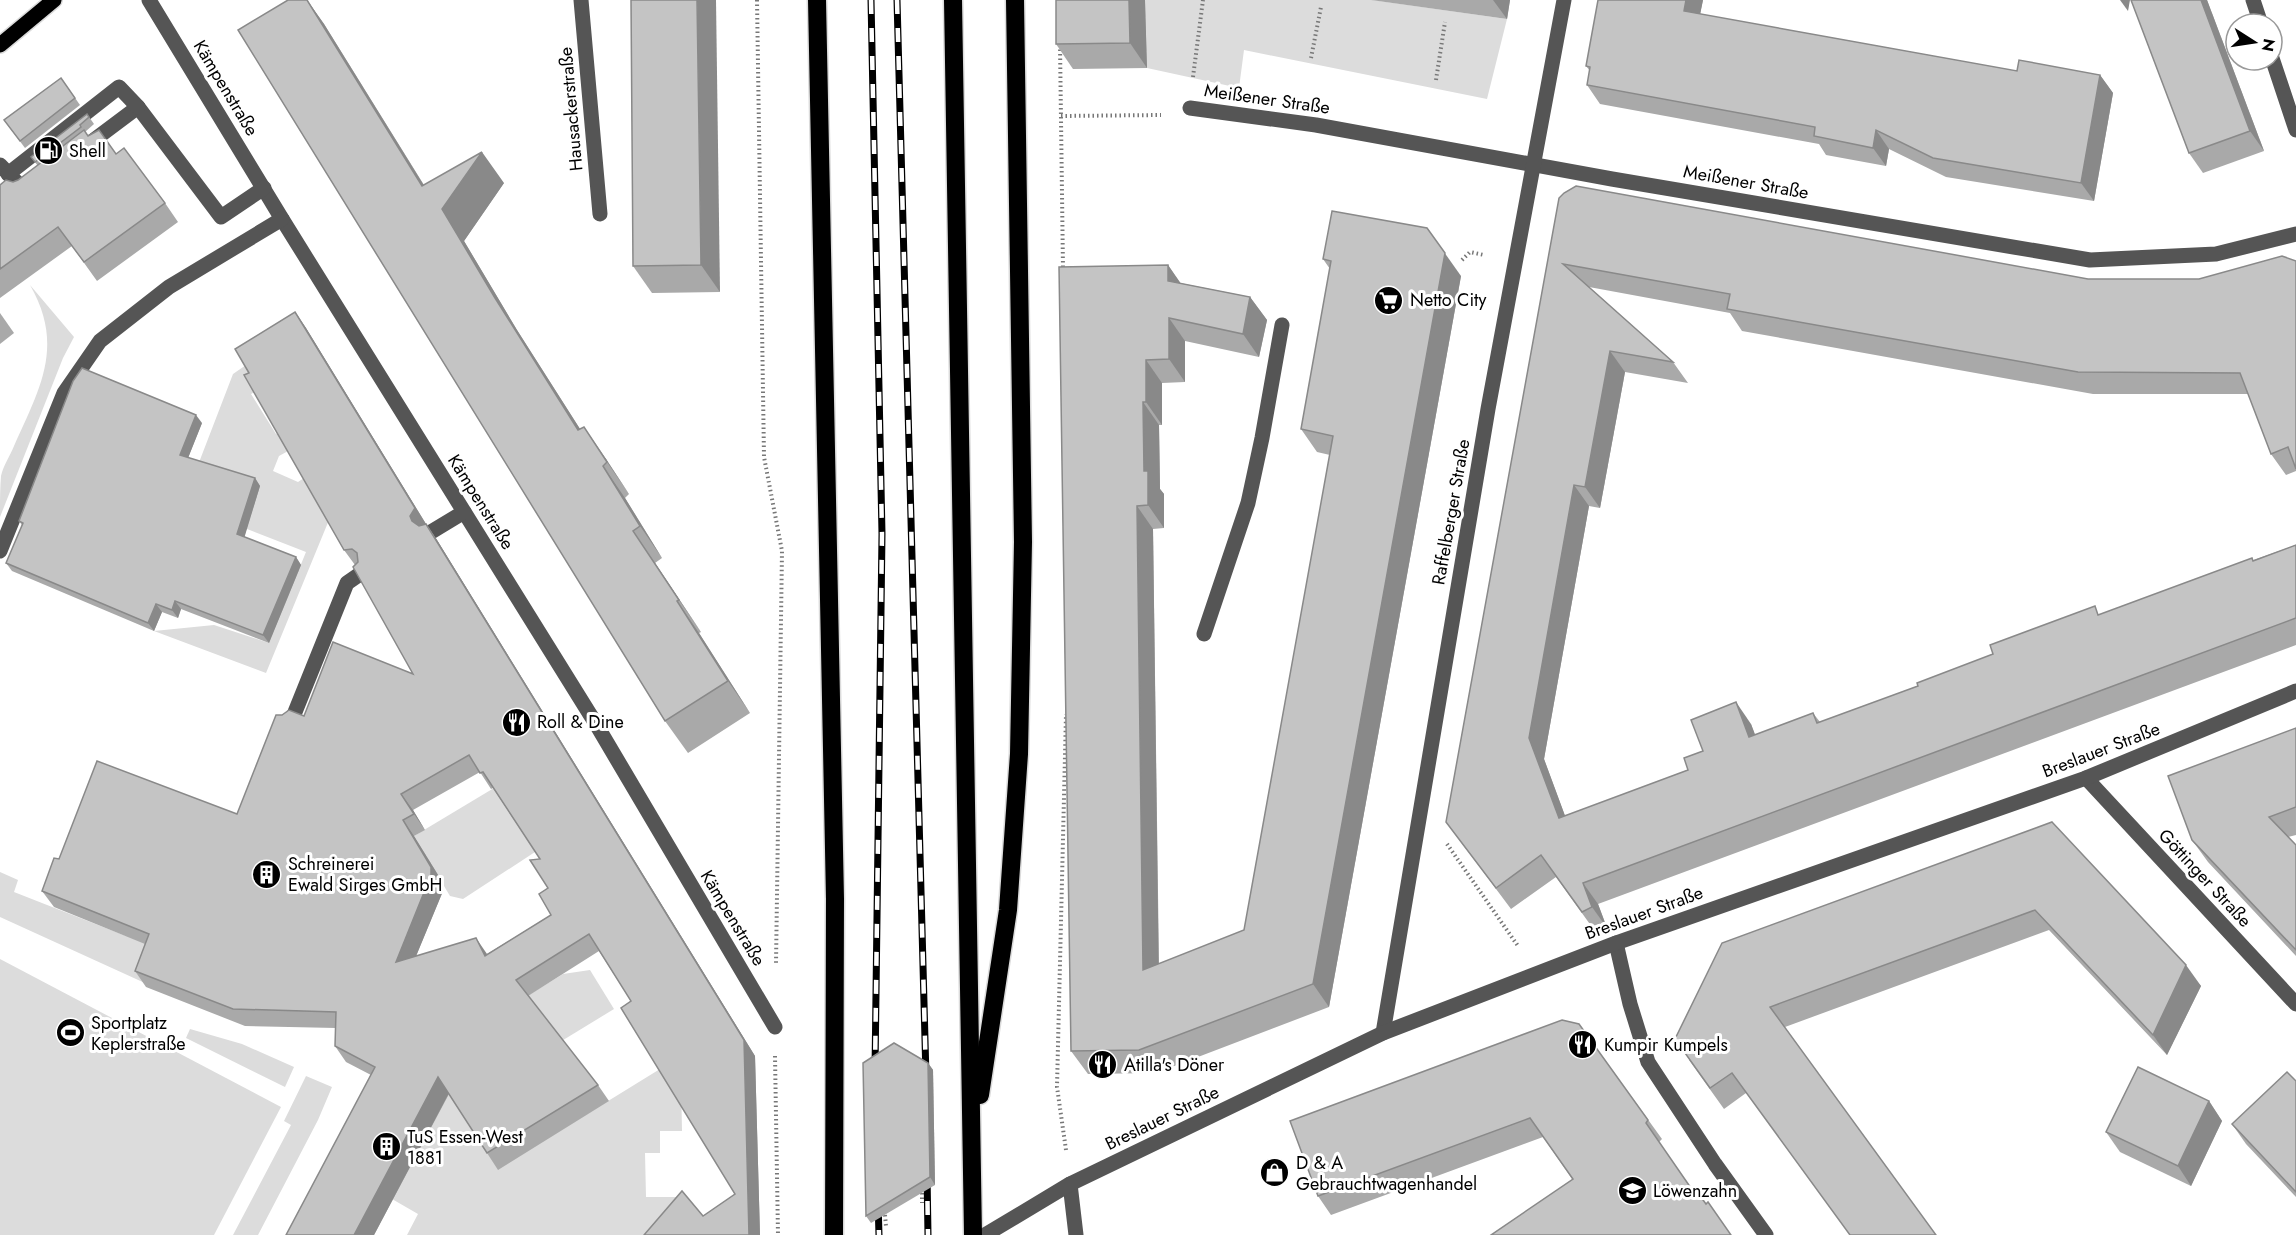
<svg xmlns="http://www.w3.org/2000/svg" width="2296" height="1235" font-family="Jost,sans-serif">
<rect width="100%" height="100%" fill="#fff"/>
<g fill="#dcdcdc">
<path d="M1145,0H1372L1507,19L1487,99L1244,50L1239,88L1147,68Z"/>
<path d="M30,285L74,337L63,358L0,517C0,504 0,488 1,476C3,466 10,456 14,446C40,388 65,346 30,285Z"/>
<path d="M246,365L260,389L251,394L276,434L279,432L290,450L279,456L273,471L298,482L304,478L329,520L266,673L154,631L214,625L269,643L306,552L183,504L233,374Z"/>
<path d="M494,788L535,852L463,899L450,896L414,836Z"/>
<path d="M0,872L18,880L14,892L126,936L154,908L147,984L0,917Z"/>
<path d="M0,959L281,1107L214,1235H0Z"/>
<path d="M590,970L614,1009L555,1045L527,996L563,974Z"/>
<path d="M190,1029L242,1044L294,1067L285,1087L186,1038Z"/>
<path d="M660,1069L681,1081L682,1131H660V1153H645L646,1197H683L669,1235H407L418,1214L392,1199L448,1094L458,1106L498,1169Z"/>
<path d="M306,1076L332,1087L318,1120L258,1235H233L291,1125L284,1121Z"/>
</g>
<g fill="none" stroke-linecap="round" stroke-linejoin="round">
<defs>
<path id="major" d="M0,45L54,0"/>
<g id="highway">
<path d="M817,0L835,899L834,1235"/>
<path d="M953,0L973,1235"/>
<path d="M980,1095L1008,910L1019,754L1023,542L1015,0"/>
</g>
</defs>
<use href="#major" stroke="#dbdbdb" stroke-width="18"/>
<use href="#highway" stroke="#dbdbdb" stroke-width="21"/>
<g stroke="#777" stroke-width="4" stroke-dasharray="1.5 3" stroke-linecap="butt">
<path d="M757,0L764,457L782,551L776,964"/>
<path d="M1060,45L1063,269"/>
<path d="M1311,58L1321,7"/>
<path d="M1193,77L1203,0"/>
<path d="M1436,80L1445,22"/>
<path d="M1061,116L1161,115"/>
<path d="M1462,260L1470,252L1484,255"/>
<path d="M1447,844L1518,946"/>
<path d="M775,1056L778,1235"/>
<path d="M1066,1150L1057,1087L1066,714"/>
<path d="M922,1193V1203"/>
<path d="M885,1215L886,1226"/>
</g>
<g stroke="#555" stroke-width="15">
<path d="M149,0L282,219L596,724L775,1027"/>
<path d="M581,0L600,214"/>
<path d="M2253,0L2261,24"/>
<path d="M2272,58L2296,130"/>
<path d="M1190,108L1316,125L1612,179L2090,260L2216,254L2296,234"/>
<path d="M86,146L138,107L221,217L264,188"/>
<path d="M0,165L26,192L29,190"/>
<path d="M8,174L119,87L138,107"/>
<path d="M431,532L464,512"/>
<path d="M0,551L64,393L100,341L169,287L282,219"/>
<path d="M1204,634L1248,503L1262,438L1282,325"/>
<path d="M291,722L347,583L360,574"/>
<path d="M2086,778L2296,1004"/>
<path d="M1616,943L1630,1004L1648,1062L1715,1164L1766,1235"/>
<path d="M1383,1033L1488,409L1564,0"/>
<path d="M1070,1184L1076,1235"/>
<path d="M985,1235L1070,1184L1383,1033L1616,943L2086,778L2296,691"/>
</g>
<use href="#major" stroke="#000" stroke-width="15"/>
<use href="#highway" stroke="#000" stroke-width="18"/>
<defs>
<g id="rail">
<path d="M871,0L882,534L875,1070"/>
<path d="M897,0L926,1077"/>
<path d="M927,1173L928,1235"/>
<path d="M878,1202L879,1235"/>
</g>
</defs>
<use href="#rail" stroke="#000" stroke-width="7"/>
<use href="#rail" stroke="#fff" stroke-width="4.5" stroke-dasharray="14" stroke-linecap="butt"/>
</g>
<g fill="#a9a9a9" fill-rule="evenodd">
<path d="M288,0H307L324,24L424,185L504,183L464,241L517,330L580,429L606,459L629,494L625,498L662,558L655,563L701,632L699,633L750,713L688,753L665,721Z"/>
<path d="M631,0L720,292L652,293L633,266Z"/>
<path d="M1056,0H1145L1147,68L1073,69L1056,44Z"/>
<path d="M1371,0H1510L1507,19Z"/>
<path d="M1703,0L1700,14L2017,71L2100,75L2113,93L2094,201L1946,177L1889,149L1886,166L1826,155L1819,144L1600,104L1587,85L1590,71L1586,66Z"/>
<path d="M2207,0L2264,151L2203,173L2189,153Z"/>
<path d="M61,78L80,105L25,148L4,120Z"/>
<path d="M87,114L94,124L85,132L88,136L116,154L165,203L178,222L97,281L72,246L0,298V185L18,180L38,166L31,157Z"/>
<path d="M1559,198L2088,279H2199L2296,261V471L2286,475L2271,454L2248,394H2093L1742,331L1730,313L1589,287L1673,362L1688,383L1625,372L1600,508L1589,506L1544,759L1565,816L1688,770L1703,751L1751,724L1755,735L1813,713L1820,722L1918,686L2101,614L2296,545V645L1598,904L1607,928L1597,934L1556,877L1511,909L1446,822Z"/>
<path d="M1323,259L1461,276L1329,1007L1156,1073L1088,1074L1071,1051L1059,267L1168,265L1180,283L1250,297L1267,320L1259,357L1185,341V382L1162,383V425H1159L1160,489L1164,494V528L1153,529L1159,964L1244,930L1330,455L1317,452L1301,429L1330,269Z"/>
<path d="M295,312L306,328L426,524L437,540L755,1056L760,1235H644L703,1216L735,1194L631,1001L599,951L528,996L598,1085L609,1101L498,1170L449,1094L374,1235L371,1075L346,1062L335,1046L336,1028L245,1026L146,987L135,971L145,944L54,907L42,891L59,859L237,814L304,716L413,674L355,565L344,550L249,373ZM480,772L491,789L493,788L540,859L548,888L551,915L487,954L416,956L443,891V883L414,836L425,830L413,810Z"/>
<path d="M0,313L14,333L0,344Z"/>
<path d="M202,423L188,458L255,478L260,486L244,537L296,557L301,565L269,643L181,609L178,618L162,612L154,631L12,571L6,563L22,525L19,521Z"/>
<path d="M2296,728V835L2288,837L2296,845V956L2208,862L2192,840Z"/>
<path d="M2052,822L2201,986L2167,1055L2049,930L1785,1027L1746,1093L1724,1109L1689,1060Z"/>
<path d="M1579,1024L1662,1139L1659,1142L1693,1191L1706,1204L1572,1179L1543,1137L1331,1215L1318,1196Z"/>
<path d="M928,1063L933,1070L935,1185L871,1223L866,1216Z"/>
<path d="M2296,1081V1197L2246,1144L2232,1124Z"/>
<path d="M2209,1101L2222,1121L2191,1186L2120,1152L2106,1132Z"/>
</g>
<g fill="#898989">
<path d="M307,0L324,24L444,218L422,186Z"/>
<path d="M697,0H716L720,292L701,265Z"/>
<path d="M1129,0H1145L1147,68L1130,43Z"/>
<path d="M1493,0H1510L1507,19Z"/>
<path d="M1686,0H1703L1697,30L1684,11Z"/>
<path d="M2120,0H2130L2128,11Z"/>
<path d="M2201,0H2207L2264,151L2250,131Z"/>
<path d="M2100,75L2113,93L2094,201L2081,183Z"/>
<path d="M1876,130L1889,149L1886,166L1873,148Z"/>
<path d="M482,152L504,183L464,241L517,330L601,462L578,430L495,298L442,209Z"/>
<path d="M1427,228L1461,276L1329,1007L1313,984Z"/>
<path d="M1168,265L1184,288L1168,281Z"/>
<path d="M1250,297L1267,320L1259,357L1243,334Z"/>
<path d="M295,312L306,328L426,524L437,540L755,1056L760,1235H749L744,1040L421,532L412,521Z"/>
<path d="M1169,318L1185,341V382L1169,359Z"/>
<path d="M1610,351L1625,372L1600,508L1585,487Z"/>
<path d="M1146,360L1162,383V425L1146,402Z"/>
<path d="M1143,402L1159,425L1160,489L1164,494V528L1148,505L1144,471Z"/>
<path d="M196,415L202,423L186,463L180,455Z"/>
<path d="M584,427L606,459L629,494L607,462Z"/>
<path d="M603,466L625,498L662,558L640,526Z"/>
<path d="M255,478L260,486L243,542L237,534Z"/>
<path d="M1574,485L1589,506L1544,759L1574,840L1559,818L1529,738Z"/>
<path d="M1137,506L1153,529L1159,993L1143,970Z"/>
<path d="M633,531L655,563L701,632L679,600Z"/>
<path d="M296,557L301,565L269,643L263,635Z"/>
<path d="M175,601L181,609L178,618L172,610Z"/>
<path d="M677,601L699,633L750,713L728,681Z"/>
<path d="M156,604L162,612L154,631L148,623Z"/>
<path d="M1736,702L1751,724L1764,758L1749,737Z"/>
<path d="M401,794L413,810L425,830L414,814Z"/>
<path d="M403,820L414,836L443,883V891L407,978L396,962Z"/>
<path d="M1583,883L1598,904L1607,928L1592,907Z"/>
<path d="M476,938L487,954L485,956Z"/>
<path d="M2186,965L2201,986L2167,1055L2153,1035Z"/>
<path d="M928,1063L933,1070L935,1185L930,1177Z"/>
<path d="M438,1077L449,1093L374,1235H354Z"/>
<path d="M2209,1101L2222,1121L2191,1186L2178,1166Z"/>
</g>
<g fill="#c4c4c4" stroke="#898989" stroke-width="1.5" fill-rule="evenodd">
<path d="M288,0H307L422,186L482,152L442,209L495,298L578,430L584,427L607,462L603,466L640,526L633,531L679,600L677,601L728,681L665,721L238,30Z"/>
<path d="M631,0H697L701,265L633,266Z"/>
<path d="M1056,0H1129L1130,43L1056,44Z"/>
<path d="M1598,0H1686L1684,11L2017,71L2019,60L2100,75L2081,183L1933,158L1876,130L1873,148L1814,136L1815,127L1587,85L1590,67L1586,66Z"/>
<path d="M2131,0H2201L2250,131L2189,153Z"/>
<path d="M61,78L75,98L20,141L4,120Z"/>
<path d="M87,114L89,117L80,125L81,127L35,162L31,157Z"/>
<path d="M84,130L88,136L99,130L116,154L124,148L165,203L84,262L58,227L0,269V185L6,180L13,182L18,180Z"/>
<path d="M1576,186L2088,279H2199L2282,256L2296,261V469L2288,447L2271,454L2240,373L2078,372L1727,309L1730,294L1563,264L1673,362L1610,351L1585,487L1574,485L1529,738L1559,818L1688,770L1684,758L1703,751L1691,720L1736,702L1749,737L1813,713L1817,723L1918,686L1917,683L1993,654L1990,645L2095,606L2098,615L2252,558L2253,561L2296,545V618L1583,883L1592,907L1582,912L1541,855L1496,888L1446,822L1559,198L1564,193Z"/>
<path d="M1332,211L1427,228L1445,253L1313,984L1139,1050L1071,1051L1059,267L1168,265V281L1250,297L1243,334L1169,318V359L1146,360V402H1143L1144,471H1148V505L1137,506L1143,970L1244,930L1333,436L1301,429L1331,261L1323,259Z"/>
<path d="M295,312L415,508L410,516L412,521L419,526L426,524L744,1040L749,1235H644L682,1191L703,1216L735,1194L621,1008L631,1001L589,934L516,980L598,1085L487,1153L438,1077L354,1235H286L375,1067L335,1046L336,1012L233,1009L135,971L149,934L42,891L54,858L59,859L97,761L237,814L276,715H282L289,710L304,716L333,642L413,674L353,567L358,562L357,553L352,549L344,550L244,375L249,373L235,349ZM469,755L480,773L483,772L540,859L530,860L548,888L539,894L551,915L485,956L476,938L396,962L431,875V867L403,820L414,814L401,794Z"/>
<path d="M82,368L196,415L180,455L255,478L237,534L296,557L263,635L175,601L172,610L156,604L148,623L6,563L23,523L19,521L73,381Z"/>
<path d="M2296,728V807L2269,817L2296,845V950L2192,840L2168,776Z"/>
<path d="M2052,822L2186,965L2153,1035L2035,910L1770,1007L1936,1235H1850L1732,1073L1710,1088L1675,1039L1722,943Z"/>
<path d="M1562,1020L1579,1024L1648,1120L1646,1123L1693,1191L1695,1189L1706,1204L1708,1202L1731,1235H1491L1573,1179L1530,1118L1318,1196L1290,1121Z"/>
<path d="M894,1043L928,1063L930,1177L866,1216L863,1063Z"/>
<path d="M2138,1067L2209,1101L2178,1166L2106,1132Z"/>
<path d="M2287,1072L2296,1081V1192L2232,1124Z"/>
</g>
<defs>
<symbol id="fuel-disc" viewBox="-11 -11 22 22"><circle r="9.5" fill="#000" stroke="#fff"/><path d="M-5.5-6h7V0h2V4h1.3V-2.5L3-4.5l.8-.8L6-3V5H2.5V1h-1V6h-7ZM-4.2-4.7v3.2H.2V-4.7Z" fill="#fff"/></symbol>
<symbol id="supermarket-disc" viewBox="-11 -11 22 22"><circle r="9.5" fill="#000" stroke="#fff"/><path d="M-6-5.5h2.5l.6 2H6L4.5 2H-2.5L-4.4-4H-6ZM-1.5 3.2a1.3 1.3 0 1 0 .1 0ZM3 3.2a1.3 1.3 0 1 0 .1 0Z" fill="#fff"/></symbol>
<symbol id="restaurant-disc" viewBox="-11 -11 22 22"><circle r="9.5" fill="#000" stroke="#fff"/><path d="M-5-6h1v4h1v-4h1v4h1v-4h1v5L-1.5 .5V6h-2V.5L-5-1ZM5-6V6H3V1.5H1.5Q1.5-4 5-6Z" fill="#fff"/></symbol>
<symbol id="building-disc" viewBox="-11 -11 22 22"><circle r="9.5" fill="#000" stroke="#fff"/><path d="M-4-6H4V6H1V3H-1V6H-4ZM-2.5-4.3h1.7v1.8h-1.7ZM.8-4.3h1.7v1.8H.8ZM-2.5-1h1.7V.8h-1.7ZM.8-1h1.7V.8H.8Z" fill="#fff"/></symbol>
<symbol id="stadium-disc" viewBox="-11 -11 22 22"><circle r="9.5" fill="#000" stroke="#fff"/><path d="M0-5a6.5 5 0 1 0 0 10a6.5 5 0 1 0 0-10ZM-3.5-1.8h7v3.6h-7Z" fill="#fff"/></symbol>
<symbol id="shop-disc" viewBox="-11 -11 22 22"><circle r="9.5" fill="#000" stroke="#fff"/><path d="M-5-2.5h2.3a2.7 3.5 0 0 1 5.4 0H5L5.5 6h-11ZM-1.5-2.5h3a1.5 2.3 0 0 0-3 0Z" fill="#fff"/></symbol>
<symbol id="school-disc" viewBox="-11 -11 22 22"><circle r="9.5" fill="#000" stroke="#fff"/><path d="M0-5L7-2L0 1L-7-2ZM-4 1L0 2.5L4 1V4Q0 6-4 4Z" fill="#fff"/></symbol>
</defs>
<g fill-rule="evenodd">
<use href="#fuel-disc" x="32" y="134" width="33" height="33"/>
<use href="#supermarket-disc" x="1372" y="284" width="33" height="33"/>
<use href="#restaurant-disc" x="500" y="706" width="33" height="33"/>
<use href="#building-disc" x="250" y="858" width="33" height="33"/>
<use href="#stadium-disc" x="54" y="1016" width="33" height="33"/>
<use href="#restaurant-disc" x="1566" y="1028" width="33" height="33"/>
<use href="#restaurant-disc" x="1086" y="1048" width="33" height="33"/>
<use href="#building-disc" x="370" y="1130" width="33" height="33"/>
<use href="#shop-disc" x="1258" y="1156" width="33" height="33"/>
<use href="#school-disc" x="1616" y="1174" width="33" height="33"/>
</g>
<g text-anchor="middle" stroke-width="6" stroke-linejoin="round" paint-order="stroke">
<g font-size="18" fill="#000" stroke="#fff">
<text transform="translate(226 88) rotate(59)" y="6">Kämpenstraße</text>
<text transform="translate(1267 99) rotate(8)" y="6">Meißener Straße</text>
<text transform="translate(571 109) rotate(-95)" y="6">Hausackerstraße</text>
<text transform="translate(1746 182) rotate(10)" y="6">Meißener Straße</text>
<text transform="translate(481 502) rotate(58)" y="6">Kämpenstraße</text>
<text transform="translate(1451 512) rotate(-80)" y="6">Raffelberger Straße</text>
<text transform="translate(2101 750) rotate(-21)" y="6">Breslauer Straße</text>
<text transform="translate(2205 878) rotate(47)" y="6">Göttinger Straße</text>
<text transform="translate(1644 913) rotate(-20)" y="6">Breslauer Straße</text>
<text transform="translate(733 918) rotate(59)" y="6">Kämpenstraße</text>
<text transform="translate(1162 1118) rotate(-26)" y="6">Breslauer Straße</text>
</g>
<g font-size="18" fill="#000" stroke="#fff" text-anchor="start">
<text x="69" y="157">Shell</text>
<text x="1410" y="306">Netto City</text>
<text x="537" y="728">Roll &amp; Dine</text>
<text x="288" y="870">Schreinerei<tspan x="288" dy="21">Ewald Sirges GmbH</tspan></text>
<text x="91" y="1029">Sportplatz<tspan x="91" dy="21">Keplerstraße</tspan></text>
<text x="1604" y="1051">Kumpir Kumpels</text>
<text x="1124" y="1071">Atilla's Döner</text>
<text x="407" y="1143">TuS Essen-West<tspan x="407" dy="21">1881</tspan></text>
<text x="1296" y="1169">D &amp; A<tspan x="1296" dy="21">Gebrauchtwagenhandel</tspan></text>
<text x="1653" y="1197">Löwenzahn</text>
</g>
</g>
<g transform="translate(2254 42) rotate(102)"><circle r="28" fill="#ffffff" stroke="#999999" stroke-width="1.5"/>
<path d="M0-4.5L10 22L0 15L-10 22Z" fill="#000000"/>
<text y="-9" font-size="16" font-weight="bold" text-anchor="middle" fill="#000000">N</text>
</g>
</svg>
